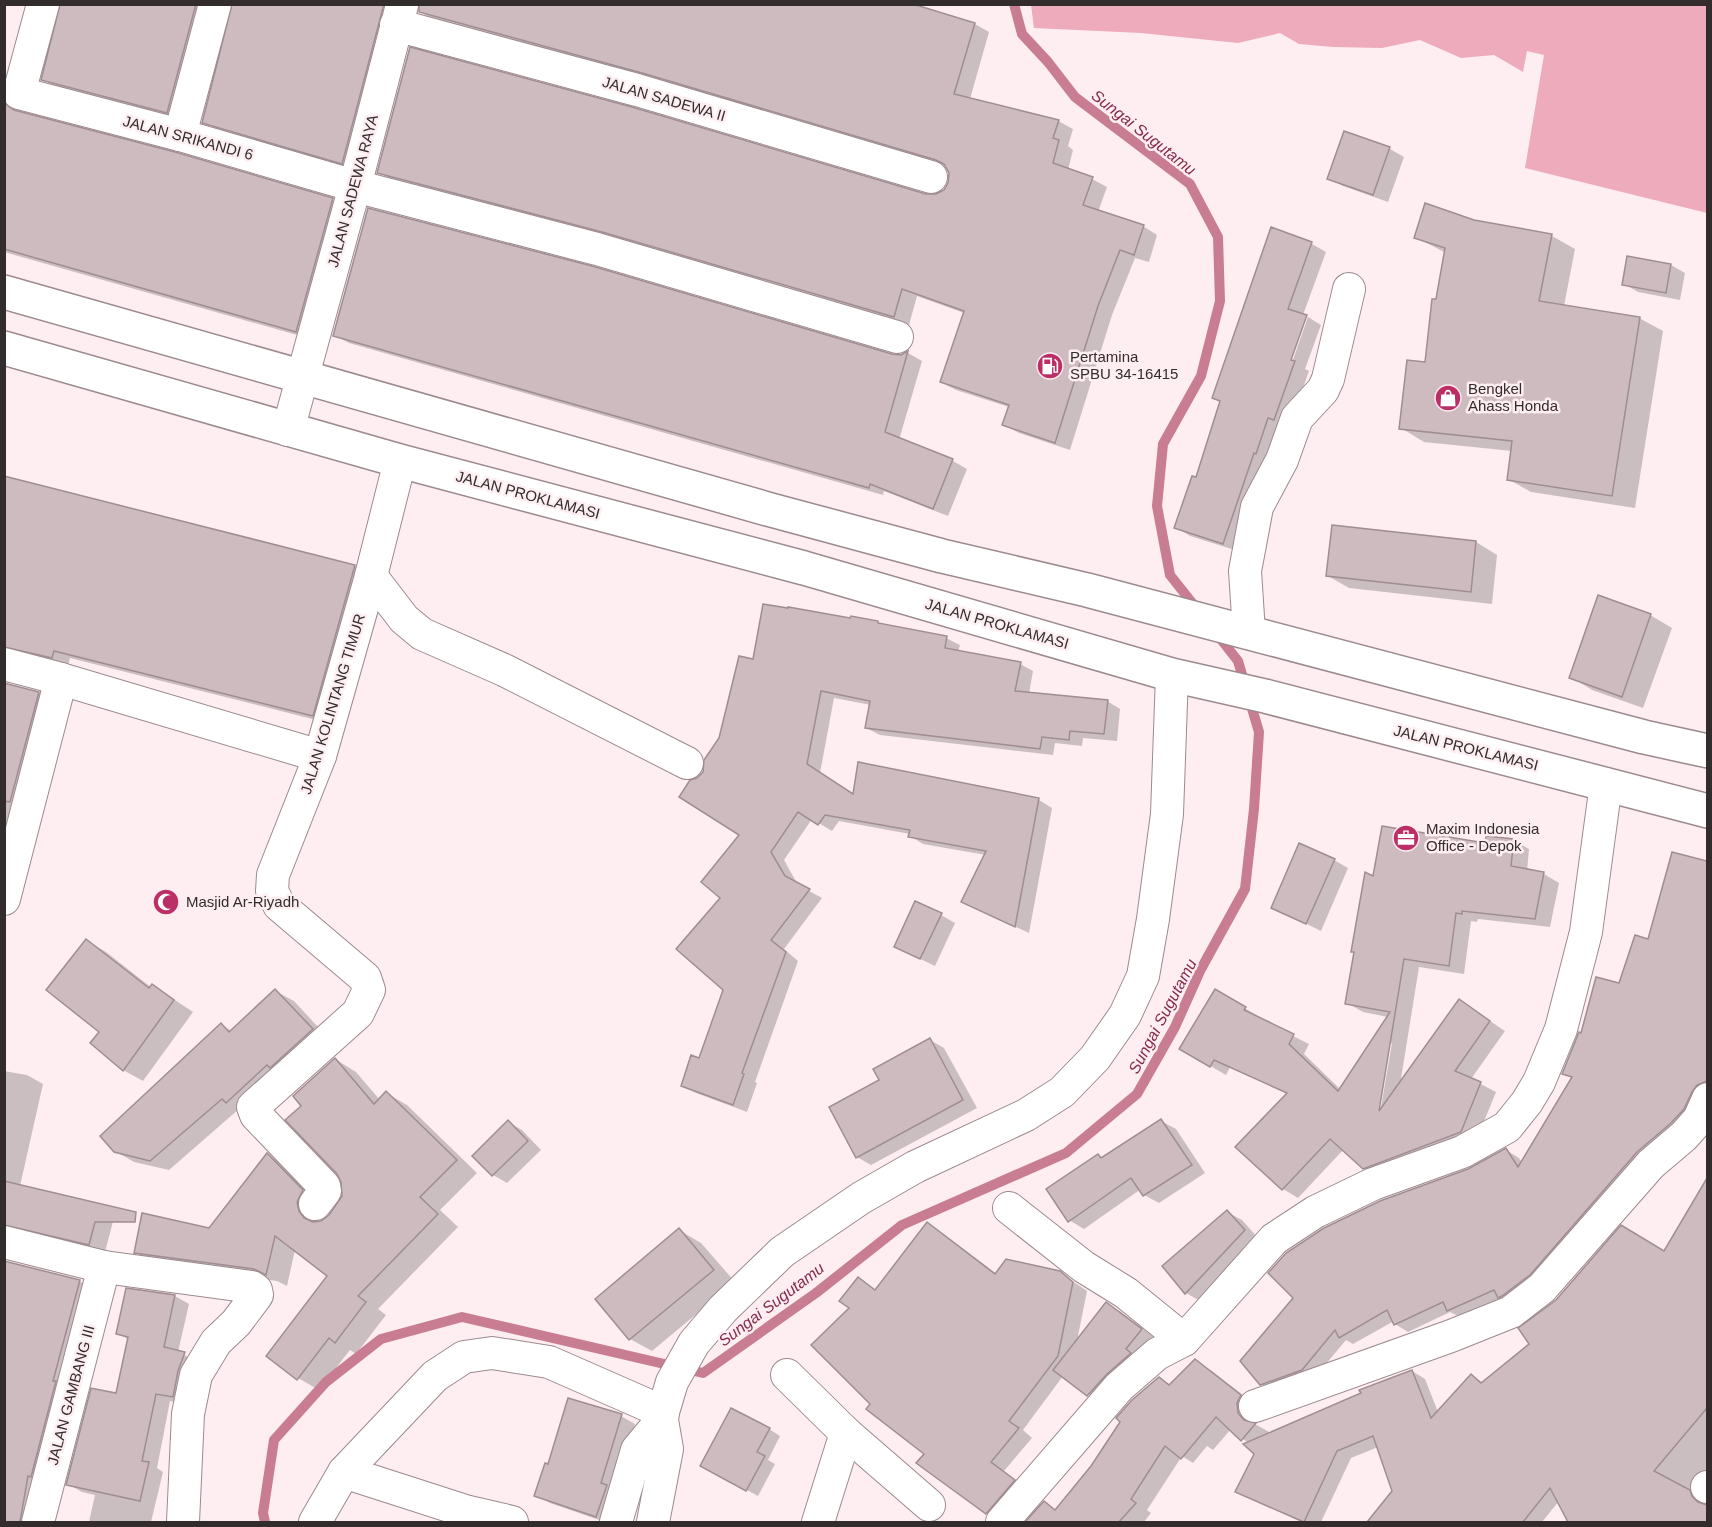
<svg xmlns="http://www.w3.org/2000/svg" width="1712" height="1527" font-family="Helvetica,sans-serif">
<rect width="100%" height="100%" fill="#feeef2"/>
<path fill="#eeabbc" d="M1031,5H1707V213L1525,168L1544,55L1527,51L1523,72L1494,55L1461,58L1420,40L1382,48L1333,47L1299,44L1280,33L1238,43L1141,33L1034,28Z"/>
<g fill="#0003" fill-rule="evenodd">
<path d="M62,4H214L182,120L57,88L43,79Z"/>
<path d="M234,4H402L357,171L218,130L204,122Z"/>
<path d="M420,4H917L916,7L975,24L989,32L970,99L1058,121L1073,129L1068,146L1073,150L1068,170L1092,179L1107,187L1098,212L1143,226L1157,235L1149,262L1135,258L1112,315L1070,450L1019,433L1004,425L1009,407L956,390L941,382L964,313L917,296L909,325L618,239L393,181L379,172L935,196L944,192L950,182V173L946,166L658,80L435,20L420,12Z"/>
<path d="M4,102L17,110L19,113L332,200L347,208L311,339L4,252Z"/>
<path d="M1344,133L1390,149L1404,157L1388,202L1343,186L1328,178Z"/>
<path d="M1473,221L1552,236L1575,249L1564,306L1639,318L1663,331L1635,508L1531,492L1508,479L1512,451L1424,442L1401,428L1427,364L1446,253L1415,237Z"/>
<path d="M1272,229L1312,244L1326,252L1303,315L1307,317H1305L1287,367L1290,368L1308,317L1321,325L1305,369L1309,371L1289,427L1238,551L1190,536L1176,527L1197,479L1222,402L1214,397Z"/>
<path d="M1628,257L1671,265L1685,273L1680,300L1638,292L1624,284Z"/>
<path d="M334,335L901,356L908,353L922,361L899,440L953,461L967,469L948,516L884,491L883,495L349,343Z"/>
<path d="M4,478L355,566L370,575L328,723L70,658L68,666L4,664Z"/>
<path d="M1476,542L1497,555L1492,604L1349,588L1328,576Z"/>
<path d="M1650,615L1672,628L1643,708L1592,690L1571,677Z"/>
<path d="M878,622L883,626L946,638L960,645L958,652L1020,664L1033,671L1029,694L1107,701L1120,709L1117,741L1083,738L1082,746L1055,743L1053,755L880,735L866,728L871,705L834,698L820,773L854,795L860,764L1039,800L1052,808L1029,933L976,909L986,855L923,844L910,836V834L839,821L832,831L812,819L784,860L798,885L822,898L784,949L798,961L755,1082L757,1083L747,1112L696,1093L682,1086L699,1060L725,989L723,898L741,834L698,779L704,772L754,661Z"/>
<path d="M4,683L39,693L54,702L4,896Z"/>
<path d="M1513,840L1529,849L1527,871L1544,874L1559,883L1550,927L1478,919L1477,922L1471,921L1464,974L1419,967L1400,1085L1460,1001L1505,1031L1471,1079L1496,1092L1476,1141L1380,1177L1364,1168L1344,1149L1298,1198L1283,1189L1288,1094L1230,1067L1226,1075L1181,1049L1215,991L1260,1017L1259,1019L1309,1044L1304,1054L1340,1089L1388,1017L1363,1012L1347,1003L1375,878L1487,845ZM1392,1043L1379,1119H1376L1388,1046Z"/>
<path d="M1673,854L1708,863V1096L1543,1282L1462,1318L1450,1312L1408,1332L1395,1324L1394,1321L1353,1344L1346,1340L1315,1377L1274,1392L1261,1384L1469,1170L1506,1150L1519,1158L1522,1163L1573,1078L1564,1073L1582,1034L1620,985L1649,941Z"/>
<path d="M1334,860L1348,868L1321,931L1273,907Z"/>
<path d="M941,915L955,923L935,966L910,954Z"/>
<path d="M87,941L106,952L152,988L153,986L172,998L193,1012L143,1081L123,1070L101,1031Z"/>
<path d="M275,991L294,1001L330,1040L239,1109L169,1170L134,1162L115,1151L221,1025L232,1031Z"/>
<path d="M930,1040L944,1048L977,1108L871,1165L857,1157Z"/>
<path d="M335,1059L356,1072L380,1100L386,1093L407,1105L477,1173L440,1210L458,1227L378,1309L386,1315L356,1354L350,1350L319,1390L298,1378L329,1275L295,1250L287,1286L277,1281L156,1264L135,1252L210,1230L268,1155L288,1167L323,1203L318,1215L319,1223L330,1216L344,1196L343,1181L303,1106Z"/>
<path d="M4,1071L27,1075L43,1084L20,1186L115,1214L105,1252L4,1241Z"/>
<path d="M1161,1121L1176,1129L1205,1173L1159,1203L1144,1195L1141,1189L1084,1229L1069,1220L1098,1156L1103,1159Z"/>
<path d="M508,1122L522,1130L541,1150L507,1183L493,1175L474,1156Z"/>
<path d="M1697,1199L1708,1204V1482L1702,1496L1704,1504L1708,1506V1522H1677L1653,1509L1645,1522H1569L1559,1501L1542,1522H1369L1394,1492L1378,1447L1351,1458L1321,1522H1301L1237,1492L1255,1453L1248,1443L1231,1429L1213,1450L1207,1446L1193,1463L1182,1456L1147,1510L1151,1513L1144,1522H1027L1044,1503L1057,1510L1092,1467L1159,1378L1171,1385L1195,1361L1212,1371L1257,1406L1254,1414L1255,1424L1271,1433L1412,1371L1425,1379L1438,1412L1471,1376L1484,1383L1664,1253Z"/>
<path d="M1227,1212L1242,1220L1259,1239L1200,1301L1186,1293L1164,1266Z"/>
<path d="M927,1224L941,1232L997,1274L1059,1272L1087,1291L1077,1341L1106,1304L1121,1312L1155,1338L1102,1403L1063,1376L1023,1430L1032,1438L1004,1471L1028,1489L1002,1521L919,1463L926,1453L872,1404L851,1308L858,1279L877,1291Z"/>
<path d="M679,1230L701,1243L735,1282L652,1351L630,1339Z"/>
<path d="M4,1262L79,1281L95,1290L33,1522H4Z"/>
<path d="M127,1290L175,1296L189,1304L178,1352L199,1362L187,1405L170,1401L157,1468L163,1472L151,1522H89L95,1495L82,1492L68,1484L117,1395L129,1340L118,1333Z"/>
<path d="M621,1416L635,1424L605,1522L550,1503L536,1495L549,1466Z"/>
<path d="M769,1429L780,1436L768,1460L775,1464L758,1496L714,1472Z"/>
</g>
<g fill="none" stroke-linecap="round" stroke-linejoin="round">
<g stroke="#c97d92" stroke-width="10">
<path d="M1014,4L1022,34L1048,62L1075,97L1190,184L1218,237L1220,301L1201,376L1163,444L1157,506L1170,575L1197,609"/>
<path d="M265,1522L263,1513L274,1440L326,1382L381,1339L462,1317L703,1373L816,1293L902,1225L1066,1153L1137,1094L1175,1027L1201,969L1245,889L1254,809L1259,732L1238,661L1216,633"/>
</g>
</g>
<g fill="#cebbbf" stroke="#9f8d91" stroke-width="1.5">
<path d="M60,4H196L167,113L41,80Z"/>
<path d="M232,4H384L342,164L202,123Z"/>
<path d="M419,4H913L975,23L954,94L1059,120L1053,138L1059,140L1053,163L1093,177L1083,205L1144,225L1134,255L1120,250L1098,306L1055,443L1002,425L1009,405L940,382L964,311L902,289L894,317L602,232L377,173L410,47L632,107L926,194H936L944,190L948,183L949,173L944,164L936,160L642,73L419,12Z"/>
<path d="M4,103L14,110L175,152L333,198L296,332L4,249Z"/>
<path d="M1344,131L1390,147L1373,195L1327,179Z"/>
<path d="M1425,203L1474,220L1552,234L1539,301L1640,317L1612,496L1507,480L1512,441L1399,429L1407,360L1425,362L1432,299H1436L1445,248L1414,238Z"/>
<path d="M368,208L592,266L892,354L901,355L908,351L885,432L953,459L933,509L870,484L869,488L333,336Z"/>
<path d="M1271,227L1312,242L1288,309L1307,315L1291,360L1295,361L1274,420L1268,418L1256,454L1254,453L1223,544L1174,528L1192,476L1196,477L1220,401L1212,398Z"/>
<path d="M1627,256L1671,264L1666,293L1622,285Z"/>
<path d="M4,476L355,565L313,716L54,651L52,658L4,647Z"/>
<path d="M1332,525L1476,541L1471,592L1326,576Z"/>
<path d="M1598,595L1651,614L1622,697L1569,678Z"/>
<path d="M763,604L788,608V607L850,618L851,616L878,621V623L947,636L945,648L1021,662L1015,691L1108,700L1104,734L1070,731L1069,740L1042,737L1040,749L865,728L870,701L821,691L807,764L853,794L858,762L1039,798L1015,927L961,902L986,851L908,837L910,830L825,815L818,825L798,812L771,852L785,876L810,889L771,940L786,952L742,1073L744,1074L733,1105L681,1086L691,1055L699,1058L723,990L676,949L720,898L701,882L739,835L679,797L690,780L697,778L703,772L704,760L719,738L739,656L753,659Z"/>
<path d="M4,683L39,692L10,802L4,801Z"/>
<path d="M1382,826L1485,843L1486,836L1514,839L1511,866L1544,872L1535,919L1462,911V914L1456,913L1449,966L1404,959L1379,1111L1459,999L1490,1021L1455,1071L1481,1082L1461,1132L1363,1169L1330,1139L1282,1190L1235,1147L1287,1093L1214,1060L1210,1067L1179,1049L1215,989L1246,1007L1244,1010L1294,1034L1289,1044L1338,1091L1390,1012L1345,1004L1354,952H1351L1365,872L1373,876Z"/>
<path d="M1299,843L1335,859L1306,924L1271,908Z"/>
<path d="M1672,852L1707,861V1081L1697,1085L1692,1092L1684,1109L1671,1123L1637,1152L1530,1275L1502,1296L1498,1298L1494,1290L1447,1311L1443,1302L1394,1325L1387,1310L1339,1338L1335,1330L1302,1370L1260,1385L1240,1361L1293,1298L1268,1273L1286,1253L1324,1228L1380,1201L1468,1169L1506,1148L1518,1167L1572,1077L1562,1074L1579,1032L1581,1033L1596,977L1619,983L1635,935L1648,939Z"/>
<path d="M915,901L942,913L920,959L894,947Z"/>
<path d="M86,939L149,988L152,984L174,1000L123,1071L90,1043L99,1032L46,990Z"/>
<path d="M275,989L313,1029L270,1068L267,1065L226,1103L222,1099L150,1161L114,1152L100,1136L221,1023L229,1032Z"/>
<path d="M930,1038L963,1100L856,1158L829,1107L879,1080L873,1069Z"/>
<path d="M335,1058L374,1104L386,1091L457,1160L420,1197L438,1214L358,1296L366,1302L335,1343L329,1338L297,1380L266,1356L327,1276L275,1236L266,1275L254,1269L134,1253L142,1213L209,1228L267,1153L303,1190L297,1202L299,1211L304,1218L313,1222L321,1221L329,1215L342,1196L341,1182L337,1174L285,1120L301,1106L293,1096Z"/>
<path d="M1161,1119L1192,1165L1143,1196L1131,1178L1068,1222L1046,1189L1098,1154L1101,1158Z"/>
<path d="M508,1120L528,1141L492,1176L472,1156Z"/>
<path d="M1707,1178V1408L1654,1471L1690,1490L1692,1496L1698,1502L1707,1505V1522H1568L1550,1488L1523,1522H1367L1392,1491L1373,1436L1337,1451L1304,1522L1235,1492L1254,1454L1243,1444L1361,1393L1359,1390L1412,1370L1431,1418L1471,1374L1481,1383L1529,1344L1518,1328L1556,1300L1621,1225L1664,1251Z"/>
<path d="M4,1181L136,1212L135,1222H95L89,1245L4,1225Z"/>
<path d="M1227,1210L1245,1230L1185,1294L1162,1266Z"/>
<path d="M927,1222L995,1274L1006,1259L1060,1271L1073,1282L1058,1356L1009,1421L1019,1428L991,1462L1015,1480L986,1514L916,1463L924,1454L866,1409L870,1404L811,1345L849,1308L839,1301L858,1277L875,1290Z"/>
<path d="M679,1228L714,1270L629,1340L595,1299Z"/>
<path d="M4,1261L80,1280L53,1381H56L31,1477L28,1476L20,1522H4Z"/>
<path d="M126,1288L175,1295L164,1347L185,1352L178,1371L173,1397L156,1394L142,1461L149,1462L140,1501L66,1485L91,1388L116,1393L128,1337L116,1334Z"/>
<path d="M1106,1302L1142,1329L1126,1349L1131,1353L1107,1374L1087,1396L1053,1370Z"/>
<path d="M1195,1359L1241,1395L1237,1403L1238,1413L1244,1420L1256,1423L1241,1441L1216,1417L1181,1459L1165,1446L1131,1499L1136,1503L1119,1522H1025L1044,1501L1055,1510L1091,1466L1120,1422L1116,1418L1132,1400L1159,1377L1169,1385Z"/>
<path d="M568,1398L622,1414L601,1483L607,1485L596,1517L534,1496L545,1463L548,1464Z"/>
<path d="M731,1408L770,1428L757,1452L765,1456L746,1491L700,1466Z"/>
</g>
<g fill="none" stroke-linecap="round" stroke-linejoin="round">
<defs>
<g id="minor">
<path d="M43,4L19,93L180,135L355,186L597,249L897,337"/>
<path d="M396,25L637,90L931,177"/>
<path d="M180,135L215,4"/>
<path d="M288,430L355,186L402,5"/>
<path d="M371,576L404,619L422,634L504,670L687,763"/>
<path d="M1249,632L1245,571L1257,507L1282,460L1297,418L1323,390L1328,379L1349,289"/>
<path d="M4,664L61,679L320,756"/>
<path d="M4,899L61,679"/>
<path d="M315,1204L325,1191L324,1186L256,1115L253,1107L358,1013L369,990L365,978L279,905L272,891L273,875L320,756L371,576L400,461"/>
<path d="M1009,1208L1084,1267L1126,1293L1184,1340"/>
<path d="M4,1242L104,1267L252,1287L256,1290L257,1295L236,1323L216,1342L196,1375L188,1414L183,1522"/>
<path d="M787,1375L846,1433L818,1522"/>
<path d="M1255,1406L1451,1336L1511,1312L1542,1288L1651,1164L1684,1136L1699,1119L1708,1099"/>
<path d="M846,1433L929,1505"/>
<path d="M344,1472L465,1511L512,1522"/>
<path d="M1707,1487H1708"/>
<path d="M38,1522L104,1267"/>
<path d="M315,1522L344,1472L435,1376L464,1357L492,1353L549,1362L663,1412"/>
<path d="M616,1522L637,1450L662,1420"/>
<path d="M653,1522L667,1449L662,1420L663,1412L672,1382L694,1343L723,1309L782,1252L861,1198L915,1167L1026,1115L1062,1092L1095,1058L1125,1015L1143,976L1153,919L1167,814L1172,675"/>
<path d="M1002,1522L1119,1387L1157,1354L1184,1340L1274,1239L1315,1212L1373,1184L1462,1152L1507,1127L1527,1102L1539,1082L1561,1029L1586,932L1606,784"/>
</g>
<g id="tertiary">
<path d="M4,292L771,510L942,556L1087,590L1644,737L1708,751"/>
<path d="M4,348L400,461L804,568L1172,675L1265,696L1708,811"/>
</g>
</defs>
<use href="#minor" stroke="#9c8a8e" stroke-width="34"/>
<use href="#tertiary" stroke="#9c8a8e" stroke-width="36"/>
<use href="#minor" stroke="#fff" stroke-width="32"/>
<use href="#tertiary" stroke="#fff" stroke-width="33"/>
</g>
<defs>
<symbol id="fuel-disc" viewBox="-11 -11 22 22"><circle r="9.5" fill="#bb2f66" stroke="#feeef2"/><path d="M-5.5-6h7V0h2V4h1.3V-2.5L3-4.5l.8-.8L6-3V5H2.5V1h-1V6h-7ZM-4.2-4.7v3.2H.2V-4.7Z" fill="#fff"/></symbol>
<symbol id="shop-disc" viewBox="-11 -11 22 22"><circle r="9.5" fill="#bb2f66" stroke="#feeef2"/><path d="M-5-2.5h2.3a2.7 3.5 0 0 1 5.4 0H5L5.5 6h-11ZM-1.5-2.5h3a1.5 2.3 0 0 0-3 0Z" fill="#fff"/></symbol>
<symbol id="office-disc" viewBox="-11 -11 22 22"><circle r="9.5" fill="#bb2f66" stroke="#feeef2"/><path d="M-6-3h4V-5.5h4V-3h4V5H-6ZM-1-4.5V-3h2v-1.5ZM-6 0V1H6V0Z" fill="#fff"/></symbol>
<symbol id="mosque-disc" viewBox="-11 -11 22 22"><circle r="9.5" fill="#bb2f66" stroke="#feeef2"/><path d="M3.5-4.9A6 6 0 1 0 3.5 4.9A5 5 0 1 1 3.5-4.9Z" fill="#fff"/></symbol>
</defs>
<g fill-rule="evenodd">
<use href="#fuel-disc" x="1035" y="351" width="30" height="30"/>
<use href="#shop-disc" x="1433" y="383" width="30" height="30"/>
<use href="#office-disc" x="1391" y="823" width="30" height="30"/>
<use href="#mosque-disc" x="151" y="887" width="30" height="30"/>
</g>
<g text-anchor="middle" stroke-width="5" stroke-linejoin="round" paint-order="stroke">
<g font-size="15" fill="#332c2d" stroke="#feeef2">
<text transform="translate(664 99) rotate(16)" y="5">JALAN SADEWA II</text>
<text transform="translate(188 138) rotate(15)" y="5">JALAN SRIKANDI 6</text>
<text transform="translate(353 191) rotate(-75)" y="5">JALAN SADEWA RAYA</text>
<text transform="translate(528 495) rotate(15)" y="5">JALAN PROKLAMASI</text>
<text transform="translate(997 624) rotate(16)" y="5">JALAN PROKLAMASI</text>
<text transform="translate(333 704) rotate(-73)" y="5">JALAN KOLINTANG TIMUR</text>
<text transform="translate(1466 748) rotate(14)" y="5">JALAN PROKLAMASI</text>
<text transform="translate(71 1395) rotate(-75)" y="5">JALAN GAMBANG III</text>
</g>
<g font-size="15" fill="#332c2d" stroke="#feeef2" text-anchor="start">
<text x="1070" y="362">Pertamina<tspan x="1070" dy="17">SPBU 34-16415</tspan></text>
<text x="1468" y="394">Bengkel<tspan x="1468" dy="17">Ahass Honda</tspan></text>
<text x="1426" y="834">Maxim Indonesia<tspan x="1426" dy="17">Office - Depok</tspan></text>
<text x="186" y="907">Masjid Ar-Riyadh</text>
</g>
<g font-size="16" font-style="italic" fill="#852a4b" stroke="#feeef2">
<text transform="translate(1144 132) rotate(38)" y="6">Sungai Sugutamu</text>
<text transform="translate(1162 1016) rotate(-62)" y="6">Sungai Sugutamu</text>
<text transform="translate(771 1304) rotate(-37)" y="6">Sungai Sugutamu</text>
</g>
</g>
<rect width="1712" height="1527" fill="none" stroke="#332c2d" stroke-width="12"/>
</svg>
